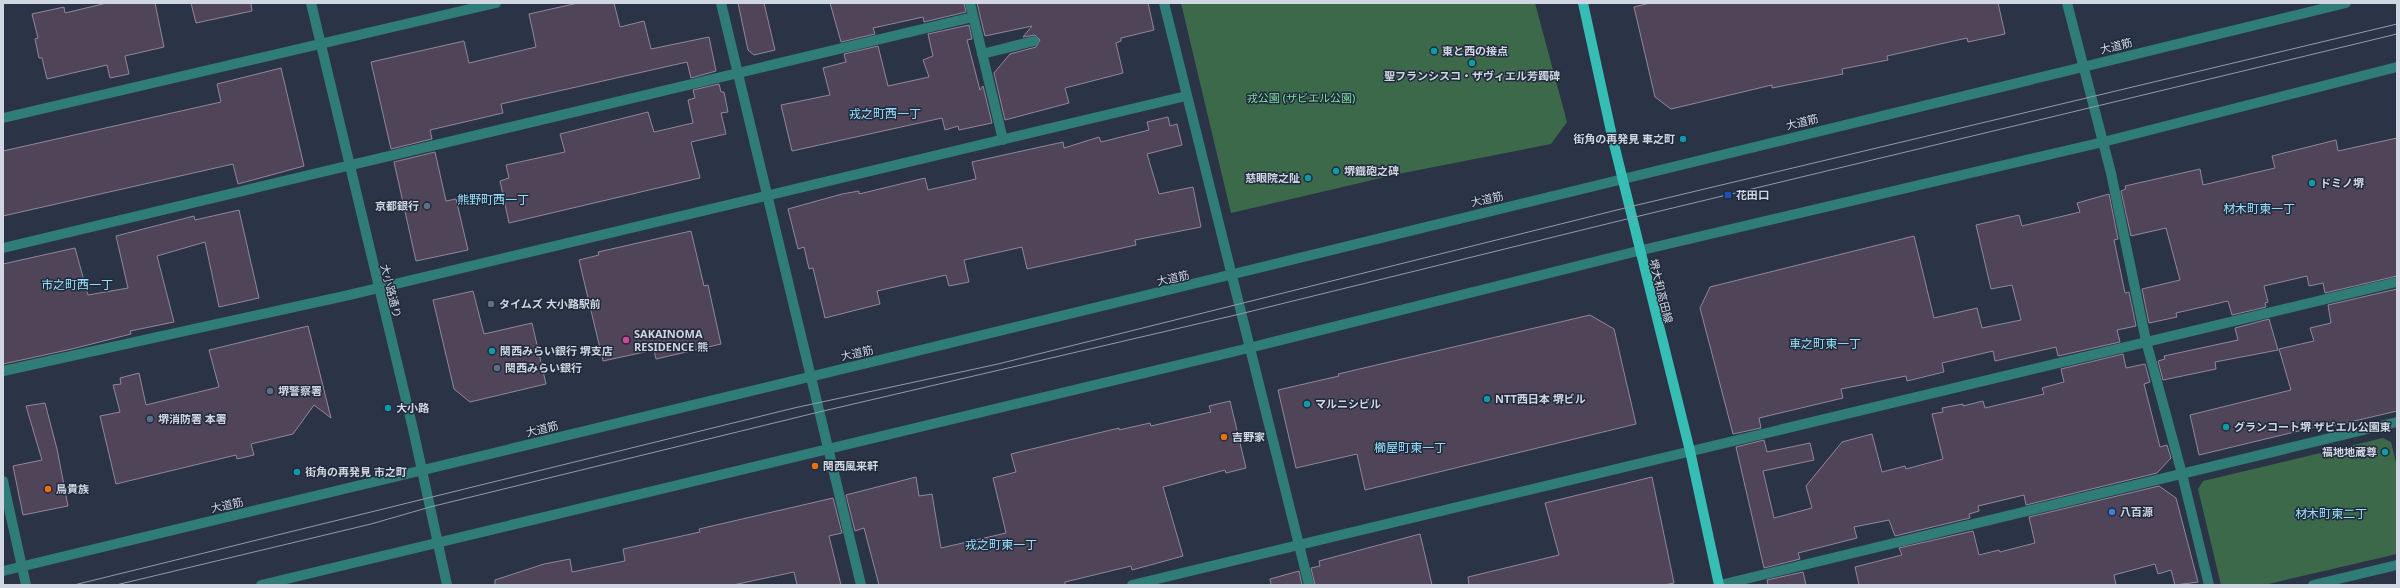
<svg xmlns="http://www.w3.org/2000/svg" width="2400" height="588" font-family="'Noto Sans','Noto Sans JP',sans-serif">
<rect width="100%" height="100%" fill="#2a3446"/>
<g fill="#3d694b">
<path d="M1181,3H1535L1567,122L1551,144L1398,174L1231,213Z"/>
<path d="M2383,438L2391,442L2397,467V554L2264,585H2221L2198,489L2203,481Z"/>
</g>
<g fill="#4f4458" stroke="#93869c">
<path d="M107,3H155L164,47L125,56L129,74L110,78L107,65L47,79L42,58H39L35,39L38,38L32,14L64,7L65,13Z"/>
<path d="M191,3H251L252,11L196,23Z"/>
<path d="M578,3H614L620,27L644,21L651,49L709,37L716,71L691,78L687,62L501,104L503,113L430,130L432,139L391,149L371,62L464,41L469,63L536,47L529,14Z"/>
<path d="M738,3H764L775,50L754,55L748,50Z"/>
<path d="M830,3H964L966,12L924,22L923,17L873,28L875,34L841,42Z"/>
<path d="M977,3H1148L1154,30L1121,38V41L1116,43L1123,73L1065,88L1069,103L1005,120L994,73L1010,54L1036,47L1040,40L1035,35L1023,37L1032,26L985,36Z"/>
<path d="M1650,3H1998L2005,34L1968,42L1967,38L1887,56L1888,60L1842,69L1843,74L1772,88V85L1671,109L1655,97L1634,7Z"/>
<path d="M969,25L972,39L967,40L980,90L983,86L992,123L959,130L958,126L945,130L942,118L792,151L781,105L830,95L823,68L846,62L844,54L878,46L888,86L929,77L923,60L933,56L928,34Z"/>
<path d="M281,68L304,166L238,184L233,164L3,216V151L221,102L217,84Z"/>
<path d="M719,84L721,92H724L728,112L721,113L726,134L691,142L700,178L509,223L500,181L509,178L506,165L565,152L560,134L648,112L654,132L693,123L688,100L695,98L693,90Z"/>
<path d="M1168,117L1170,126L1177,124L1182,145L1147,154L1159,194L1193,187L1201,227L1135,240L1136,245L1027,269L1022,247L964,260L969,282L949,286L946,275L877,291L880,304L825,318L813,268L809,269L804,247L798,249L788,209L842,194L859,191V194L925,178L928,190L976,179L972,162L1063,142L1064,148L1099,137L1101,142L1149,130L1147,122Z"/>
<path d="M2397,138V276L2325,293L2323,283L2309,286L2307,276L2264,286L2268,302L2265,303L2266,307L2232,315L2228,301L2176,313L2177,317L2149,323L2142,289L2180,280L2166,228L2131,236L2121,191L2126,189L2125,186L2200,169L2203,185L2275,168L2272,156L2336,140L2338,151Z"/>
<path d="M435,152L446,201L456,199L468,250L416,261L394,162Z"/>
<path d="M2109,194L2118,239L2114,240L2125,293L2129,292L2136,326L2117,330L2120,342L2058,356L2056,347L1995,361L1993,351L1942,363L1944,372L1907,381L1906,376L1841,389L1843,398L1759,418L1761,428L1733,434L1700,308L1710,287L1914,236L1934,318L1977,308L1982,328L2021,320L2012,285L1991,289L1976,225L2019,215L2022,226L2080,212L2077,203Z"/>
<path d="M239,210L259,298L219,307L205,242L157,256L174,322L130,331L131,334L72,349L3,364V264L75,248L88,295L128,288L116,236L194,216L195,220Z"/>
<path d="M691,231L704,286L708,285L721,344L656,359L654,350L603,361L579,260L599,255L598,252Z"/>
<path d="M2397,289V411L2333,426L2332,423L2199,455L2190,415L2291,390L2279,349L2314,341L2310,328L2331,323L2328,305Z"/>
<path d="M473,291L484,334L532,323L546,384L470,402L454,389L433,300Z"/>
<path d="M1590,315L1614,329L1636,424L1365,490L1357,454L1296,468L1278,390L1339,376L1338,374Z"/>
<path d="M2269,319L2278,350L2215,362L2216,369L2163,380L2158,361L2165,359L2164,356L2238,340L2235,328Z"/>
<path d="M308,326L331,418L314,405L293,434L251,444L254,455L237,459L236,455L116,484L100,416L120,412L113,385L121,384L120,378L139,373L146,405L219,387L209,350Z"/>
<path d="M2123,354L2126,368L2145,364L2150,382L2144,384L2160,447L2167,445L2171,458L2157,473L2026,505L2024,495L1978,506L1979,511L1969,514L1970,518L1895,536L1889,520L1854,527L1857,538L1798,553L1800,559L1764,568L1736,447L1764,440L1767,452L1810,443L1814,460L1763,471L1774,518L1812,508L1806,486L1842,442L1872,434L1882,472L1905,466L1906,469L1943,459L1932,414L1943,412L1942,408L1963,404V406L1983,401L1985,408L2044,394L2042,388L2064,382L2061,369Z"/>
<path d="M1230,401L1246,468L1226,473L1225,470L1163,487L1183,556L1132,570L1131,566L1065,582V585H879L864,528L855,531L846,495L916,477L919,496L932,494L941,548L1006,533L993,478L1016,472L1011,454L1119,428V430L1150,423L1151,426L1211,412L1209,406Z"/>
<path d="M45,403L57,449L68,506L23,515L13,466L42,460L26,406Z"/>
<path d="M1652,477L1674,583L1664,585H1469L1468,577L1559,555L1545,503Z"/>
<path d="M2159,486L2176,498L2198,582L2175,585L2171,570L2158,574L2155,564L2114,575L2116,585H1859L1855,567L1902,555L1899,548L1973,531L1979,555L1999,550L2000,552L2035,543L2029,517Z"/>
<path d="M833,498L842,533L829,536L841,585H797L794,572L733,585H495V580L544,564L570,559L572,572L625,561L623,549L700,532L699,529Z"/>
<path d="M1420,534L1432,585H1315L1311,568L1320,566L1319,561Z"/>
<path d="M1299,571L1302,585H1271L1270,579Z"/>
<path d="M1803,572L1806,585H1768L1767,580Z"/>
</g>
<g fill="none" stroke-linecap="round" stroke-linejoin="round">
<g stroke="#307c76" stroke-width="10">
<path d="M311,3L413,429L447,585"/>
<path d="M721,3L861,585"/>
<path d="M970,3L1003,140"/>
<path d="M1164,3L1309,585"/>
<path d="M2067,3L2111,173L2146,341L2182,474L2209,585"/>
<path d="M982,54L1034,41"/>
<path d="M3,118L496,3"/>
<path d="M3,248L973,17"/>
<path d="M3,371L349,295L1186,96"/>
<path d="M3,481L26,585"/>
<path d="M3,571C785,386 1565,191 2346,3"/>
<path d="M261,585L1249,348L1638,251L2103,142L2397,67"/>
<path d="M1132,585L2397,282"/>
<path d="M1720,585L2397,422"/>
<path d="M2313,585L2397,565"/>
</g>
<path stroke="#37beb4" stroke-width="10" d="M1583,3L1612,136L1690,451L1719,585"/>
<g stroke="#929ba8" stroke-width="1">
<path d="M74,585L794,408L998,364L1629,207L2397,24"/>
<path d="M116,585L371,524L430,507L819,412L1240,314L1631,218L2397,34"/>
</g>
</g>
<g fill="#0f9aa8" stroke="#212a3c" stroke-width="1.5">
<circle cx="1434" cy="51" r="4"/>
<circle cx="1472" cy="63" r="4"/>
<circle cx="1683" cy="139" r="4"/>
<circle cx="1336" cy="171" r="4"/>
<circle cx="1308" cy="178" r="4"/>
<circle cx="2312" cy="183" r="4"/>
<circle cx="492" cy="351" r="4"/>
<circle cx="1487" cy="399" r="4"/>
<circle cx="1307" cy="404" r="4"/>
<circle cx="388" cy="408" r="4"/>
<circle cx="2226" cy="427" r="4"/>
<circle cx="2385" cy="452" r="4"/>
<circle cx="297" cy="472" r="4"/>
</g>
<rect fill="#1a4fb4" stroke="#212a3c" stroke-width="1.5" x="1724" y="191" width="8" height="8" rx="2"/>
<g fill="#5c6f8a" stroke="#212a3c" stroke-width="1.5">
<circle cx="427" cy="206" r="4"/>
<circle cx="491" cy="304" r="4"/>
<circle cx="497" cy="368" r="4"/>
<circle cx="270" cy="391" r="4"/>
<circle cx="150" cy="419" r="4"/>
</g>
<circle fill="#d1479c" stroke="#212a3c" stroke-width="1.5" cx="626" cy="340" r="4"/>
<g fill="#e8710a" stroke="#212a3c" stroke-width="1.5">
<circle cx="1224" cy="437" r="4"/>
<circle cx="815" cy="466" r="4"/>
<circle cx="48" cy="489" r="4"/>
</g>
<circle fill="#3f7fe0" stroke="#212a3c" stroke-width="1.5" cx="2112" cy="512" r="4"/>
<g text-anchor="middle" stroke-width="3" stroke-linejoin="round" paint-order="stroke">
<g font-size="11" fill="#d0d7e2" stroke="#212a3c">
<text transform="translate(2116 46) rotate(-14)" y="4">大道筋</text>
<text transform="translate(1802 122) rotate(-14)" y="4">大道筋</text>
<text transform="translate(1487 199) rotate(-13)" y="4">大道筋</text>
<text transform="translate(1173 278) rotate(-13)" y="4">大道筋</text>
<text transform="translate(391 291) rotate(76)" y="4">大小路通り</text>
<text transform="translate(1661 291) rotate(76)" y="4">堺大和高田線</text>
<text transform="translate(857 353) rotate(-13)" y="4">大道筋</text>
<text transform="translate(542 429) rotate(-14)" y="4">大道筋</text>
<text transform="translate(227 505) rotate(-13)" y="4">大道筋</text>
</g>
<g font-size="11" font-weight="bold" fill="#d0d7e2" stroke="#212a3c" text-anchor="start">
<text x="1442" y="55">東と西の接点</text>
<text x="1472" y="80" text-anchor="middle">聖フランシスコ・ザヴィエル芳躅碑</text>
<text x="1675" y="143" text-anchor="end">街角の再発見 車之町</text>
<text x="1344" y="175">堺鐡砲之碑</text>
<text x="1300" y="182" text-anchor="end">慈眼院之阯</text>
<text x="2320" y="187">ドミノ堺</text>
<text x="1736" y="199">花田口</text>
<text x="419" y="210" text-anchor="end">京都銀行</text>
<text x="499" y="308">タイムズ 大小路駅前</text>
<text x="634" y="338">SAKAINOMA<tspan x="634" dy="13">RESIDENCE 熊</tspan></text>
<text x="500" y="355">関西みらい銀行 堺支店</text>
<text x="505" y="372">関西みらい銀行</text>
<text x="278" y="395">堺警察署</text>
<text x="1495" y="403">NTT西日本 堺ビル</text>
<text x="1315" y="408">マルニシビル</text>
<text x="396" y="412">大小路</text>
<text x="158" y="423">堺消防署 本署</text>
<text x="2234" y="431">グランコート堺 ザビエル公園東</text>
<text x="1232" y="441">吉野家</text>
<text x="2377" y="456" text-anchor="end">福地地蔵尊</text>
<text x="823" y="470">関西風来軒</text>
<text x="305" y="476">街角の再発見 市之町</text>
<text x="56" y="493">鳥貴族</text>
<text x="2120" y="516">八百源</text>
</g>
<g font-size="11" fill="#7be39e" stroke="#212a3c">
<text x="1301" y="102">戎公園 (ザビエル公園)</text>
</g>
<g font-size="12" fill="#99e1fb" stroke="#212a3c">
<text x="885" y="118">戎之町西一丁</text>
<text x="493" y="204">熊野町西一丁</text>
<text x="2259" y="213">材木町東一丁</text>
<text x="77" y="289">市之町西一丁</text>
<text x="1825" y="348">車之町東一丁</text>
<text x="1410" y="452">櫛屋町東一丁</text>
<text x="2331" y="518">材木町東二丁</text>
<text x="1001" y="549">戎之町東一丁</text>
</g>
</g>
<rect width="2400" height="588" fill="none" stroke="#d0d7e2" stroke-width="8"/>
</svg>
